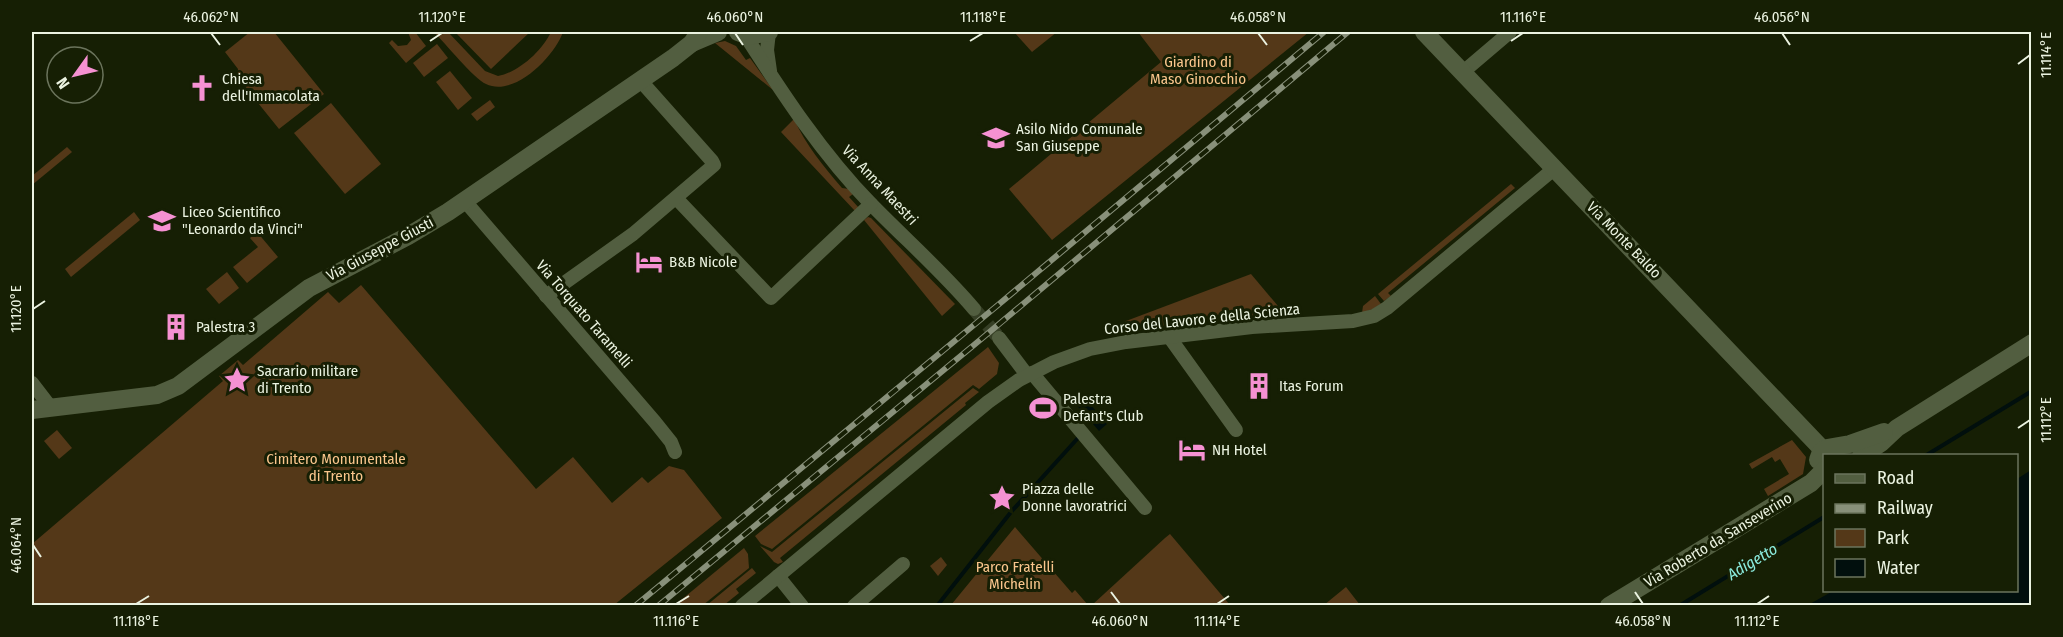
<svg xmlns="http://www.w3.org/2000/svg" width="2063" height="637" font-family="'Fira Sans Condensed',sans-serif">
<rect width="100%" height="100%" fill="#161f04"/>
<g fill="#543818">
<path d="M250,32H274L324,94L279,129L237,77L238,69L225,52Z"/>
<path d="M408,32H415L426,46L406,63L389,43L392,40L398,46L407,45L411,40Z"/>
<path d="M434,32H448L485,71L498,76C519,72 542,51 551,32H563C555,56 514,98 486,84C474,79 445,43 434,32Z"/>
<path d="M455,32H530L491,69Z"/>
<path d="M1014,32H1057L1032,52Z"/>
<path d="M1138,32H1309L1052,240L1009,189L1161,62Z"/>
<path d="M725,41L736,46L746,60L750,58L773,90L715,43Z"/>
<path d="M437,44L448,58L424,77L413,63Z"/>
<path d="M450,71L472,98L458,110L436,82Z"/>
<path d="M490,100L495,107L477,121L471,114Z"/>
<path d="M331,103L381,164L345,194L294,133Z"/>
<path d="M794,119C806,145 823,166 842,188L849,189L853,194L849,197L859,208L855,211L781,132Z"/>
<path d="M67,147L72,152L32,185V176Z"/>
<path d="M1511,184L1515,188L1388,293L1391,296L1384,301L1378,294Z"/>
<path d="M134,212L140,220L71,277L65,269Z"/>
<path d="M868,217L871,218L955,304L942,316L864,220Z"/>
<path d="M257,232L278,257L247,283L233,267L258,247L250,238Z"/>
<path d="M227,272L239,288L219,304L206,289Z"/>
<path d="M1251,274L1283,312L1117,333L1110,327Z"/>
<path d="M361,285L536,489L573,457L612,503L642,477L648,483L669,466L684,470L722,518L614,605H32V544L223,381L219,376L238,360L243,365L328,292L339,303Z"/>
<path d="M1375,296L1381,304L1373,309L1362,313L1363,306Z"/>
<path d="M988,347L999,363L997,374L979,389L973,385L772,549L761,544L755,536Z"/>
<path d="M973,388L979,392L965,403L966,405L780,558L783,562L778,564L774,562L760,546L772,552Z"/>
<path d="M57,430L72,448L59,459L44,441Z"/>
<path d="M1792,440L1806,457L1803,474L1768,496L1764,489L1789,474L1780,459L1775,462L1772,457L1752,469L1749,464Z"/>
<path d="M1015,527L1072,593L1075,590L1088,605H951Z"/>
<path d="M1170,534L1230,605H1092L1165,538Z"/>
<path d="M744,548L748,554L749,568L703,605H675Z"/>
<path d="M941,557L947,565L938,576L930,566Z"/>
<path d="M752,568L756,573L736,589L739,593L724,605H707Z"/>
<path d="M1346,587L1360,605H1324Z"/>
</g>
<g fill="#010f0d">
<path d="M1079,396L1082,400L1085,398L1107,424L1099,431L1073,401Z"/>
<path d="M2031,470V605H1808L1833,591L2016,590L2017,479Z"/>
</g>
<g fill="none" stroke-linecap="round" stroke-linejoin="round">
<g stroke="#010f0d" stroke-width="4">
<path d="M1925,456L2032,391"/>
<path d="M937,606L1011,512L1078,438"/>
<path d="M1679,606L1824,517"/>
</g>
<path stroke="#363f25" stroke-width="14" stroke-dasharray="14 7" stroke-linecap="butt" d="M974,309L999,338"/>
<g stroke="#525e40" stroke-width="14">
<path d="M769,32L767,50L770,71"/>
<path d="M745,35C783,94 822,154 871,204C905,239 942,271 974,309"/>
<path d="M1463,72L1510,32"/>
<path d="M676,198L771,298L871,204"/>
<path d="M464,200L655,422L671,442L675,452"/>
<path d="M546,296L633,234L714,165L712,161L640,80"/>
<path d="M999,338L1027,375"/>
<path d="M1170,338L1236,430"/>
<path d="M1032,373L1145,508"/>
<path d="M32,383L52,409"/>
<path d="M778,576L802,606"/>
<path d="M742,606L988,402L1019,380L1054,362L1090,349L1126,342L1252,327L1353,321L1374,316L1387,308L1555,168"/>
<path d="M854,606L903,564"/>
</g>
<g stroke="#525e40" stroke-width="18">
<path d="M738,32L749,36L769,32"/>
<path d="M1424,32L1823,450"/>
<path d="M692,43L718,32"/>
<path d="M32,410L157,395L178,386L309,288L408,236L448,212L673,58L692,43L699,32"/>
<path d="M1861,456L1881,443L1897,428L2032,343"/>
<path d="M1818,460L1821,452L1827,448L1850,444L1884,432"/>
<path d="M1609,606L1811,483L1824,470"/>
</g>
<defs>
<g id="rail">
<path d="M635,606L998,305L1324,32"/>
<path d="M658,606L980,340L1348,32"/>
</g>
</defs>
<use href="#rail" stroke="#88907a" stroke-width="6"/>
<use href="#rail" stroke="#161f04" stroke-width="4" stroke-dasharray="11" stroke-linecap="butt"/>
</g>
<path fill="none" stroke="#ebf3e1" stroke-width="2" d="M211,33L220,45M735,33L743,45M1258,33L1267,45M1782,33L1790,45M430,41L442,33M970,41L983,33M1511,41L1523,33M2018,64L2030,55M33,309L45,301M2018,428L2030,420M33,545L41,557M1111,592L1120,604M1635,592L1643,604M136,604L149,596M676,604L689,596M1217,604L1229,596M1757,604L1769,596"/>
<defs>
<symbol id="church-bare" viewBox="-9 -9 18 18"><path d="M-1.2-6h2.4v3.5h3.3v2.4h-3.3V6h-2.4V-.1h-3.3v-2.4h3.3Z" fill="#f591d2" stroke="#161f04" stroke-width="2.5" paint-order="stroke"/></symbol>
<symbol id="school-bare" viewBox="-9 -9 18 18"><path d="M0-5L7-2L0 1L-7-2ZM-4 1L0 2.5L4 1V4Q0 6-4 4Z" fill="#f591d2" stroke="#161f04" stroke-width="2.5" paint-order="stroke"/></symbol>
<symbol id="hotel-bare" viewBox="-9 -9 18 18"><path d="M-6-4.5h1.5V1H6V5H4.5V3h-9V5H-6ZM-4 0a1.8 1.8 0 1 1 3.6 0ZM.5 0V-2.5h3Q6-2.5 6 0Z" fill="#f591d2" stroke="#161f04" stroke-width="2.5" paint-order="stroke"/></symbol>
<symbol id="building-bare" viewBox="-9 -9 18 18"><path d="M-4-6H4V6H1V3H-1V6H-4ZM-2.5-4.3h1.7v1.8h-1.7ZM.8-4.3h1.7v1.8H.8ZM-2.5-1h1.7V.8h-1.7ZM.8-1h1.7V.8H.8Z" fill="#f591d2" stroke="#161f04" stroke-width="2.5" paint-order="stroke"/></symbol>
<symbol id="sight-bare" viewBox="-9 -9 18 18"><path d="M0-6L1.8-2.2L6-1.7L2.9 1.2L3.7 5.4L0 3.3L-3.7 5.4L-2.9 1.2L-6-1.7L-1.8-2.2Z" fill="#f591d2" stroke="#161f04" stroke-width="2.5" paint-order="stroke"/></symbol>
<symbol id="stadium-bare" viewBox="-9 -9 18 18"><path d="M0-5a6.5 5 0 1 0 0 10a6.5 5 0 1 0 0-10ZM-3.5-1.8h7v3.6h-7Z" fill="#f591d2" stroke="#161f04" stroke-width="2.5" paint-order="stroke"/></symbol>
</defs>
<g fill-rule="evenodd">
<use href="#church-bare" x="183" y="69" width="38" height="38"/>
<use href="#school-bare" x="977" y="119" width="38" height="38"/>
<use href="#school-bare" x="143" y="202" width="38" height="38"/>
<use href="#hotel-bare" x="630" y="243" width="38" height="38"/>
<use href="#building-bare" x="157" y="308" width="38" height="38"/>
<use href="#sight-bare" x="218" y="361" width="38" height="38"/>
<use href="#building-bare" x="1240" y="367" width="38" height="38"/>
<use href="#stadium-bare" x="1024" y="389" width="38" height="38"/>
<use href="#hotel-bare" x="1173" y="431" width="38" height="38"/>
<use href="#sight-bare" x="983" y="479" width="38" height="38"/>
</g>
<g text-anchor="middle" stroke-width="6" stroke-linejoin="round" paint-order="stroke">
<g font-size="15" fill="#fbc68d" stroke="#161f04">
<text x="1198" y="67">Giardino di<tspan x="1198" dy="17">Maso Ginocchio</tspan></text>
<text x="336" y="464">Cimitero Monumentale<tspan x="336" dy="17">di Trento</tspan></text>
<text x="1015" y="572">Parco Fratelli<tspan x="1015" dy="17">Michelin</tspan></text>
</g>
<g font-size="15" fill="#ebf3e1" stroke="#161f04" text-anchor="start">
<text x="222" y="84">Chiesa<tspan x="222" dy="17">dell'Immacolata</tspan></text>
<text x="1016" y="134">Asilo Nido Comunale<tspan x="1016" dy="17">San Giuseppe</tspan></text>
<text x="182" y="217">Liceo Scientifico<tspan x="182" dy="17">"Leonardo da Vinci"</tspan></text>
<text x="669" y="267">B&amp;B Nicole</text>
<text x="196" y="332">Palestra 3</text>
<text x="257" y="376">Sacrario militare<tspan x="257" dy="17">di Trento</tspan></text>
<text x="1279" y="391">Itas Forum</text>
<text x="1063" y="404">Palestra<tspan x="1063" dy="17">Defant's Club</tspan></text>
<text x="1212" y="455">NH Hotel</text>
<text x="1022" y="494">Piazza delle<tspan x="1022" dy="17">Donne lavoratrici</tspan></text>
</g>
<g font-size="15" fill="#ebf3e1" stroke="#161f04">
<text transform="translate(880 185) rotate(47)" y="5">Via Anna Maestri</text>
<text transform="translate(1624 240) rotate(46)" y="5">Via Monte Baldo</text>
<text transform="translate(380 249) rotate(-28)" y="5">Via Giuseppe Giusti</text>
<text transform="translate(584 314) rotate(49)" y="5">Via Torquato Taramelli</text>
<text transform="translate(1202 319) rotate(-6)" y="5">Corso del Lavoro e della Scienza</text>
<text transform="translate(1718 540) rotate(-31)" y="5">Via Roberto da Sanseverino</text>
</g>
<g font-size="16" font-style="italic" fill="#8becde" stroke="#161f04">
<text transform="translate(1752 561) rotate(-31)" y="6">Adigetto</text>
</g>
</g>
<rect width="2063" height="637" fill="none" stroke="#161f04" stroke-width="66"/>
<rect x="1823" y="454" width="195" height="138" fill="#161f04" stroke="#6b745c" stroke-width="1.5"/>
<rect x="1835" y="474" width="30" height="9" fill="#525e40" stroke="#6b745c" stroke-width="1.5"/>
<text x="1877" y="484" font-size="18" fill="#ebf3e1">Road</text>
<rect x="1835" y="504" width="30" height="9" fill="#88907a" stroke="#6b745c" stroke-width="1.5"/>
<text x="1877" y="514" font-size="18" fill="#ebf3e1">Railway</text>
<rect x="1835" y="529" width="30" height="18" fill="#543818" stroke="#6b745c" stroke-width="1.5"/>
<text x="1877" y="544" font-size="18" fill="#ebf3e1">Park</text>
<rect x="1835" y="559" width="30" height="18" fill="#010f0d" stroke="#6b745c" stroke-width="1.5"/>
<text x="1877" y="574" font-size="18" fill="#ebf3e1">Water</text>
<g transform="translate(75 75) rotate(236)"><circle r="28" fill="#161f04" stroke="#6b745c" stroke-width="1.5"/>
<path d="M0-4.5L10 22L0 15L-10 22Z" fill="#f591d2"/>
<text y="-9" font-size="16" font-weight="bold" text-anchor="middle" fill="#ebf3e1">N</text>
</g>
<rect x="33" y="33" width="1997" height="571" fill="none" stroke="#ebf3e1" stroke-width="2"/>
<g font-size="15" text-anchor="middle" fill="#ebf3e1">
<text x="211" y="22">46.062°N</text>
<text x="442" y="22">11.120°E</text>
<text x="735" y="22">46.060°N</text>
<text x="983" y="22">11.118°E</text>
<text x="1258" y="22">46.058°N</text>
<text x="1523" y="22">11.116°E</text>
<text x="1782" y="22">46.056°N</text>
<text transform="translate(2046 55) rotate(-90)" y="5">11.114°E</text>
<text transform="translate(16 309) rotate(-90)" y="5">11.120°E</text>
<text transform="translate(2046 420) rotate(-90)" y="5">11.112°E</text>
<text transform="translate(16 545) rotate(-90)" y="5">46.064°N</text>
<text x="136" y="626">11.118°E</text>
<text x="676" y="626">11.116°E</text>
<text x="1120" y="626">46.060°N</text>
<text x="1217" y="626">11.114°E</text>
<text x="1643" y="626">46.058°N</text>
<text x="1757" y="626">11.112°E</text>
</g>
</svg>
